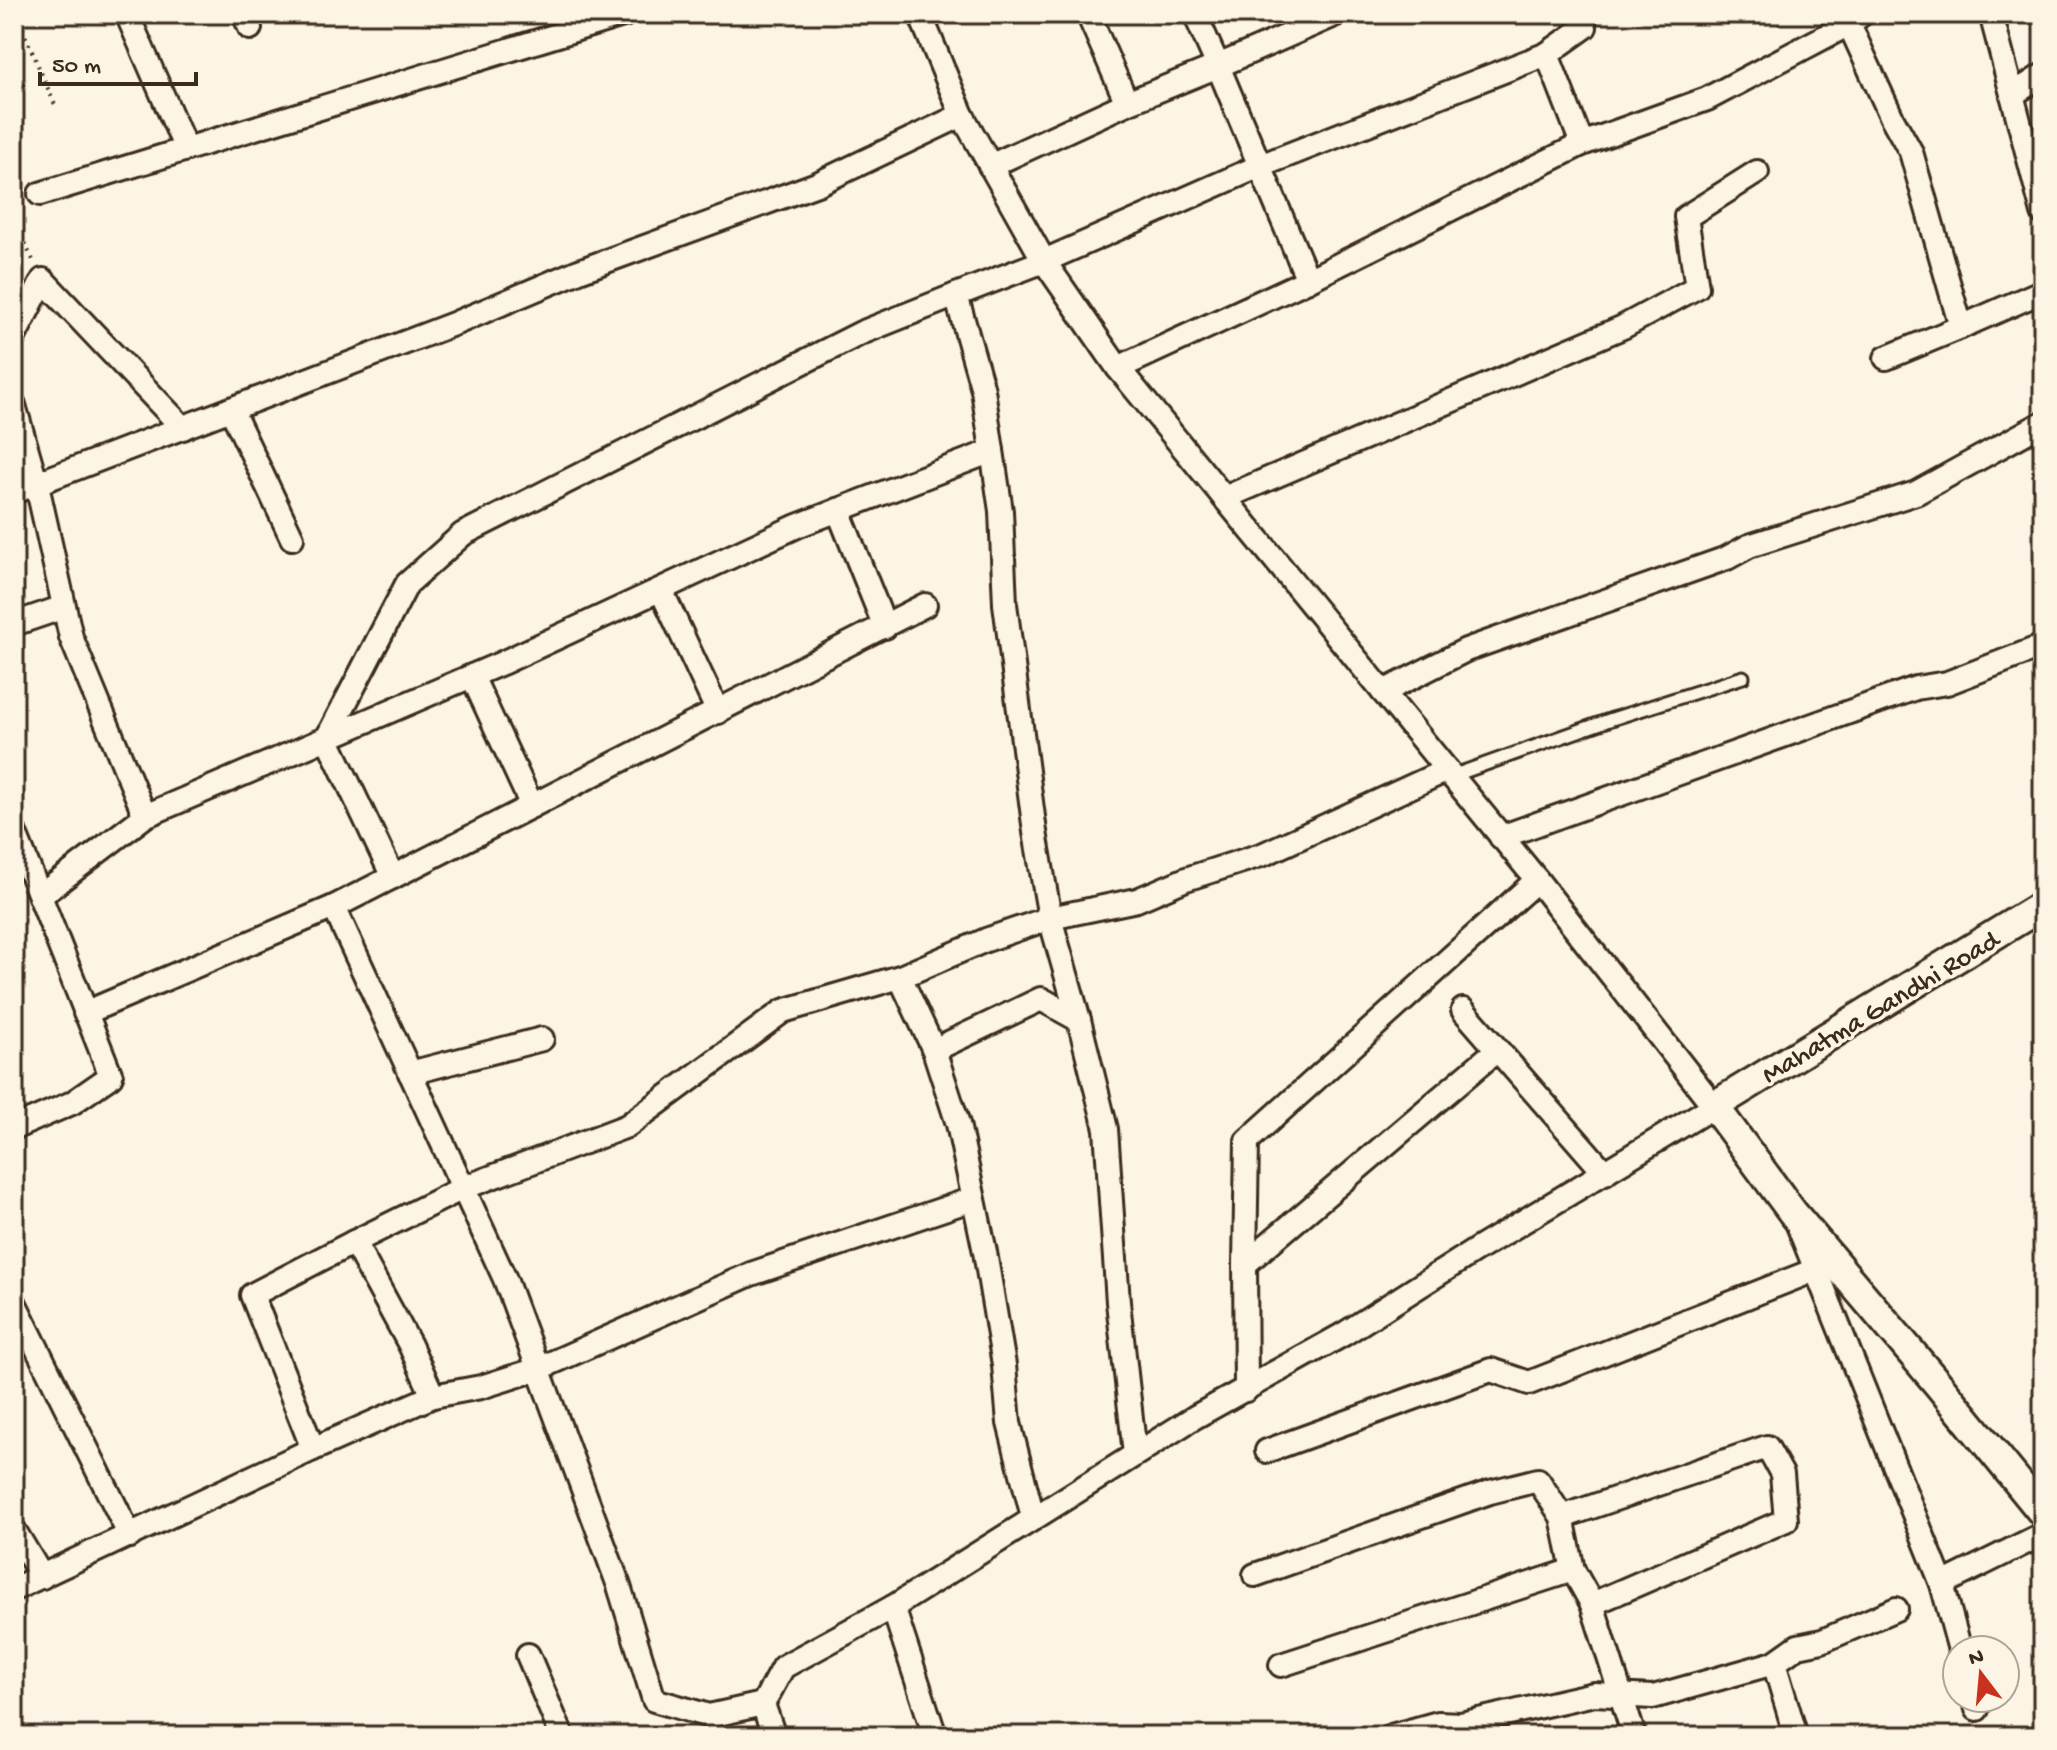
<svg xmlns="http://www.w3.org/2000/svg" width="2057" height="1750" font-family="'Gochi Hand',sans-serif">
<rect width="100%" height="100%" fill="#fcf5e5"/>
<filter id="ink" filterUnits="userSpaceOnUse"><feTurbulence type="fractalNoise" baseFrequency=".0125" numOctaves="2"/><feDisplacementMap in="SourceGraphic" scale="16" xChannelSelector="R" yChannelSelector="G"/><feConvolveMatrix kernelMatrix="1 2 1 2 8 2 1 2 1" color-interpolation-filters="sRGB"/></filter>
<g filter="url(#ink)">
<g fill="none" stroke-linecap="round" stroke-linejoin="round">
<defs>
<path id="service" d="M1452,776L1612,719L1743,677"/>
<g id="minor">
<path d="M127,14L186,149"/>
<path d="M244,14L250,28"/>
<path d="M1088,14L1127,103L1218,66L1260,166L1547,54"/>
<path d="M1195,14L1218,66L1337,14"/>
<path d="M1838,14L1849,24L1892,118L1911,152L1961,327L2043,291"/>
<path d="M1991,14L2043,213"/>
<path d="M2012,95L2043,75"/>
<path d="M1582,144L1707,99L1849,24L1862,14"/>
<path d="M990,166L1127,103"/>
<path d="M40,194L626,14"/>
<path d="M14,337L43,280L183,428"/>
<path d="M1886,358L1961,327"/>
<path d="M1118,368L1308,280L1582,144L1547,54L1585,27L1580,14"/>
<path d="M14,405L37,485L71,637L145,816L502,663L797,526L992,451"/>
<path d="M231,409L292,538"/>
<path d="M14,492L456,323L579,271L817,184L962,115"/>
<path d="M1224,498L1623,327L1697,287L1686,217L1757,172"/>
<path d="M838,510L885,627"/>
<path d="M661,590L718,712"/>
<path d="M14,624L64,607"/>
<path d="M472,676L532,806"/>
<path d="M1383,692L1466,650L1727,558L1749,546L1916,493L2043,423"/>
<path d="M14,831L40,896"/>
<path d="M1501,837L1916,688L1947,683L2043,646"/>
<path d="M393,877L327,738L407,584L463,534L861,333L956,295"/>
<path d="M334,907L925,605"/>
<path d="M1463,1010L1605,1173"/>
<path d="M85,1013L334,907L505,1279L619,1586L654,1700L709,1716L763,1704"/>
<path d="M1079,1020L1050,918L1137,900L1186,879L1264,854L1447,770"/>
<path d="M934,1050L958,1124L985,1252L1004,1365L1009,1423L1033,1517"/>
<path d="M410,1073L542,1039"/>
<path d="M14,1128L72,1103L111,1076L40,896L145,816"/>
<path d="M1798,1225L1942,1584L1960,1650"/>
<path d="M1245,1264L1247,1141L1537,880"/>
<path d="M14,1302L130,1536"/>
<path d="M1246,1390L1245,1264L1497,1050"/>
<path d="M433,1396L481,1387L538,1369L751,1274L973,1199"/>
<path d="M313,1449L252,1295L354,1242"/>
<path d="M1267,1451L1491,1370L1529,1383L1815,1270"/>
<path d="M1135,1454L1118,1302L1106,1129L1079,1020L1041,999L934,1050L900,977L986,940L1050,918L1035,832L1005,604L1001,511L983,390L956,295L1044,261L1260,166L1308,280"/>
<path d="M1562,1517L1767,1447L1782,1474L1786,1520L1592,1604"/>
<path d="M14,1530L42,1577"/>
<path d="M1255,1575L1490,1492L1538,1480L1562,1517L1573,1570L1592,1604L1634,1736"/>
<path d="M1942,1584L2043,1534"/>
<path d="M14,1589L313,1449L433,1396L410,1345L354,1242L463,1188L627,1126L783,1011L900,977"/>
<path d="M893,1607L935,1736"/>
<path d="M528,1655L562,1736"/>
<path d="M1774,1663L1796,1736"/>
<path d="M1281,1665L1573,1570"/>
<path d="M1974,1698L1977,1709"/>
<path d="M774,1736L763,1704L783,1667L893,1607L1195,1417L1344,1334L1476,1250L1714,1106L1537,880L1118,368L1044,261L962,115L920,14"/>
<path d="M1391,1736L1438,1723L1461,1724L1594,1694L1653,1697L1774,1663L1798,1646L1822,1641L1896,1609"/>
</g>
<path id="tertiary" d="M2043,905L1714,1106L1793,1213L1938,1384L2043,1513"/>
</defs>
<use href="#service" stroke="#3b2a1e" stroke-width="17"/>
<use href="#minor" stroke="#3b2a1e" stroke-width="28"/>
<use href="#tertiary" stroke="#3b2a1e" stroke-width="34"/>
<g stroke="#3b2a1e" stroke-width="4" stroke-dasharray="2 6" stroke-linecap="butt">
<path d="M16,14L55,105"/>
<path d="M14,222L35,264"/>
</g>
<use href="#service" stroke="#fcf5e5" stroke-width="11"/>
<use href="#minor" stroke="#fcf5e5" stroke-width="22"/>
<use href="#tertiary" stroke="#fcf5e5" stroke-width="28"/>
</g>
</g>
<g text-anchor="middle" stroke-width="7" stroke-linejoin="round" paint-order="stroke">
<g font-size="28" fill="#3b2a1e" stroke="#fcf5e5">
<text transform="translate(1879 1005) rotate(-31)" y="10">Mahatma Gandhi Road</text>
</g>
</g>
<rect width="2057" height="1750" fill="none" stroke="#fcf5e5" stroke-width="48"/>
<rect x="24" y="24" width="2009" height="1702" fill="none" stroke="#3b2a1e" stroke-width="3" filter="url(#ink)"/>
<g transform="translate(1981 1674) rotate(344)"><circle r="38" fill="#fcf5e5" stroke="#afa495" stroke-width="2"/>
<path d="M0-6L14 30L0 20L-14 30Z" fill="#c8321e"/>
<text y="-12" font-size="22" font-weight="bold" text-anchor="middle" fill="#3b2a1e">N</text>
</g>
<path d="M40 72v12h156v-12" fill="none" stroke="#3b2a1e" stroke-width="4"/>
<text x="52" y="72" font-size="24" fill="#3b2a1e" stroke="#fcf5e5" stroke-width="6" paint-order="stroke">50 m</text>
</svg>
